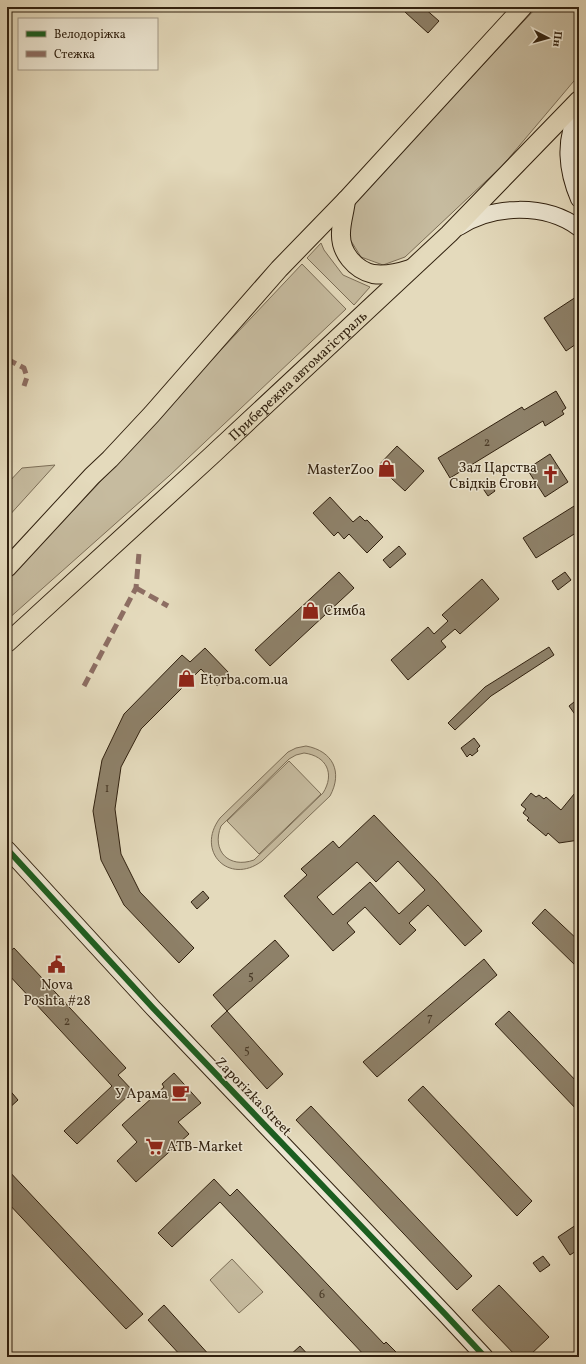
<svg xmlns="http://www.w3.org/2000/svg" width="586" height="1364" font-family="Vollkorn,serif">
<rect width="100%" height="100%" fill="#e4dabc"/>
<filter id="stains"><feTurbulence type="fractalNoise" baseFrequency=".005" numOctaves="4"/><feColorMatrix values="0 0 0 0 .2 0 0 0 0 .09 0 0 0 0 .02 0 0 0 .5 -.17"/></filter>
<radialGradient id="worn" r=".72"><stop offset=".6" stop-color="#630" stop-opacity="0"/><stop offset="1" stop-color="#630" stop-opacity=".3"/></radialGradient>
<g fill="#c6bb9f" stroke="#7c6e57" fill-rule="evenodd">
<path d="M537,7H579V75L503,165L405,257L383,265L361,257L348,236L351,206Z"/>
<path d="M321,243L324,250L343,275L370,287L354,305L307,258Z"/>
<path d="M302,264L346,309L169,476L7,620V581L100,482L171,403Z"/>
<path d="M55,465L7,518V484L22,468Z"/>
<path d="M306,746C333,751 343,772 330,796L262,861C229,886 195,851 220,818L288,752L296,748ZM304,753C327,756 335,774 323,793L254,860C229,869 211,851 221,826L289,759L296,755Z"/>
<path d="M289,761L321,794L259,854L227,821Z"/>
<path d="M232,1259L263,1292L239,1313L210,1280Z"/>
</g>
<g fill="#8e8169" stroke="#31210f" fill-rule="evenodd">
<path d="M410,7H423L439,21L428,33L405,12Z"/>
<path d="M579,295V342L566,351L544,318Z"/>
<path d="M556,391L566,408L562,411L564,414L545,426L543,421L450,478L438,458L522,407L524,410Z"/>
<path d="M397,446L424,471L405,491L378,466Z"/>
<path d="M550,454L568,482L545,497L527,469Z"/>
<path d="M487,479L495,491L488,496L480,484Z"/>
<path d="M330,497L353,522L360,516L365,521L367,520L383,537L367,553L349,534L344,539L338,532L334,536L313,513Z"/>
<path d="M579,503V531L536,558L523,538Z"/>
<path d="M399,546L406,554L390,568L383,560Z"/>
<path d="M339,572L354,588L270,666L255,650Z"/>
<path d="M565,572L571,580L558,590L552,581Z"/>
<path d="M482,579L499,599L460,634L455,629L441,641L446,647L408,680L391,660L428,627L434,634L448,621L442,615Z"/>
<path d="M549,647L554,655L491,696L455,730L448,723L485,687Z"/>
<path d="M205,648L230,674L217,686L201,669L141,729L121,767L115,809L121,854L140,892L194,948L179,963L124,905L101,860L93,811L102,760L124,714L182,655L190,662Z"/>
<path d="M579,698V720L569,706Z"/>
<path d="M474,738L480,746L477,749L478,751L472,756L470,754L467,757L461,748Z"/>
<path d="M579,788V840L559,843L548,833L546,836L527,820L529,818L523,813L526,809L521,805L531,793L536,797L539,795L544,799L546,797L561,810Z"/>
<path d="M374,815L436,880L482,931L465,946L428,905L409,923L416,930L400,945L365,907L347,923L355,932L333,951L284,896L307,875L301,869L333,841L339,848ZM398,861L425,890L399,914L370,882L333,915L317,897L357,862L376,882Z"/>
<path d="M203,891L209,898L197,909L191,902Z"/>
<path d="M545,909L579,941V969L532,923Z"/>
<path d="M275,940L289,956L227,1011L213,995Z"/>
<path d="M14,948L126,1068L118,1075L133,1091L77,1144L64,1131L112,1086L7,973V954Z"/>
<path d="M484,959L497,975L377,1077L363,1062Z"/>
<path d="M227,1011L283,1074L267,1089L211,1026Z"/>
<path d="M509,1011L579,1084V1112L495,1024Z"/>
<path d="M174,1073L201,1103L178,1122L189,1134L136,1182L117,1161L137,1142L122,1125L164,1087L162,1084Z"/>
<path d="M423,1086L532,1201L517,1216L408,1100Z"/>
<path d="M7,1087L18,1100L7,1110Z"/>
<path d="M311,1106L472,1276L457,1290L296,1120Z"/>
<path d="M7,1169L143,1314L126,1329L7,1202Z"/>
<path d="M214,1179L230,1196L237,1189L384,1344L386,1342L401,1357H366L220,1202L172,1247L158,1233Z"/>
<path d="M579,1223V1249L570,1255L558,1237Z"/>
<path d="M543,1256L550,1265L540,1272L533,1263Z"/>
<path d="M499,1285L549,1337L528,1357H517L472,1310Z"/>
<path d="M164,1305L211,1357H182L148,1320Z"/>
<path d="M300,1346L310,1357H288Z"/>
</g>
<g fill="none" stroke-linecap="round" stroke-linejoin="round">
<defs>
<g id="secondary">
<path d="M579,112C563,139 567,171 579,199"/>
<path d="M459,227C493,205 545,203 579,228"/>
<path d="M7,849L153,1008L445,1314L485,1357"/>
</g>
<g id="primary">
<path d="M346,200C345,211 341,222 341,233C340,252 355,270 373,274C386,276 398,273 410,269"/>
<path d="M7,568L92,476L110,459L152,414L279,269L346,200L523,7"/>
<path id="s1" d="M7,643L210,457L449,234L579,100"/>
</g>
</defs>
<use href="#secondary" stroke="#31210f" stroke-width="18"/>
<use href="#primary" stroke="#31210f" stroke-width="20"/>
<use href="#secondary" stroke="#ede7d3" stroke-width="16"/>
<use href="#primary" stroke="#e4dabc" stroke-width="18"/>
<g stroke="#8d6e63" stroke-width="5" stroke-dasharray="10 5" stroke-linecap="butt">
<path d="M7,359L24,368L27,377L24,386"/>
<path d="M136,588L168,606"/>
<path d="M84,686L136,588L139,553"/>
</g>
<defs>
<path id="cycleway" d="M7,849L153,1008L445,1314L485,1357"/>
</defs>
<use href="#cycleway" stroke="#ede7d3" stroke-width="8"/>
<use href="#cycleway" stroke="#1b5e20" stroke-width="6"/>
</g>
<defs>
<symbol id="shop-bare" viewBox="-9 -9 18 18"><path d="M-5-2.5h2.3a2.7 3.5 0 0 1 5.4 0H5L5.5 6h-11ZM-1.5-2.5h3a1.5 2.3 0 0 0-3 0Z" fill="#8f2418" stroke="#ede7d3" stroke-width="2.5" paint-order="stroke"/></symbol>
<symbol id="church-bare" viewBox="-9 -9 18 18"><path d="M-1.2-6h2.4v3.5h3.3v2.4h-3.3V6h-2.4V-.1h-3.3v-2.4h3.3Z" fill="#8f2418" stroke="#ede7d3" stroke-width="2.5" paint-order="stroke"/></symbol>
<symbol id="civic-bare" viewBox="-9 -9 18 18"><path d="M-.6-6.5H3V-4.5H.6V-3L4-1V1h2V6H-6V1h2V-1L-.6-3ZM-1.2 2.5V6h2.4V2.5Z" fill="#8f2418" stroke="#ede7d3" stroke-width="2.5" paint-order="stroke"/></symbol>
<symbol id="cafe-bare" viewBox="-9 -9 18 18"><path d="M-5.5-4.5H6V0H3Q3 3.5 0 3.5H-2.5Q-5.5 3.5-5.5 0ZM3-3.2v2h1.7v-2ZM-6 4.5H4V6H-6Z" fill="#8f2418" stroke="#ede7d3" stroke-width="2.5" paint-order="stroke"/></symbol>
<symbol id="supermarket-bare" viewBox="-9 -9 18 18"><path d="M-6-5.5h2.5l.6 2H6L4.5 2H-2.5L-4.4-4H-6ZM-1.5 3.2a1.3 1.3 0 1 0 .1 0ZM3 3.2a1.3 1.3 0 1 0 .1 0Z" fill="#8f2418" stroke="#ede7d3" stroke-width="2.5" paint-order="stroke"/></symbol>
</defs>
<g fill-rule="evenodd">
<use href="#shop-bare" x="374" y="456" width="25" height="25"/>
<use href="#church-bare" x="538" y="462" width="25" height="25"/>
<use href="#shop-bare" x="298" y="598" width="25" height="25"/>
<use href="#shop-bare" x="174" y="666" width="25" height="25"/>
<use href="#civic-bare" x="44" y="952" width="25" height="25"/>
<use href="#cafe-bare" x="168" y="1080" width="25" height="25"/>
<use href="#supermarket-bare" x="142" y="1134" width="25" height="25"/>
</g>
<g text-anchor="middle" stroke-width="3" stroke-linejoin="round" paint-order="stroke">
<g font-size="12" fill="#483926">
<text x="487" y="446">2</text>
<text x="107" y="792">1</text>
<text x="251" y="980">5</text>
<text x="430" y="1021">7</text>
<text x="67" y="1025">2</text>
<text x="247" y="1054">5</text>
<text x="322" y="1298">6</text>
</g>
<g font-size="14" fill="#31210f" stroke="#ede7d3">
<text dy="5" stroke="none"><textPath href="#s1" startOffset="395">Прибережна автомагістраль</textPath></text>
<text transform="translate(254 1096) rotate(46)" y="5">Zaporizka Street</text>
</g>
<g font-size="14" fill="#31210f" stroke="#ede7d3" text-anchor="end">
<text x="537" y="472">Зал Царства<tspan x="537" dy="16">Свідків Єгови</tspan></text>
<text x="374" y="474">MasterZoo</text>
<text x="324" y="615" text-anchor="start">Симба</text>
<text x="200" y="684" text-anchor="start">Etorba.com.ua</text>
<text x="57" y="989" text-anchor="middle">Nova<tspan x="57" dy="16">Poshta #28</tspan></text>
<text x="168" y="1098">У Арама</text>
<text x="167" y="1151" text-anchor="start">ATB-Market</text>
</g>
</g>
<rect width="586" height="1364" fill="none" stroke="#e4dabc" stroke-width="24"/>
<rect x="8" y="8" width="570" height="1348" fill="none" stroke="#31210f" stroke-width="2"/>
<rect x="12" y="12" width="562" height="1340" fill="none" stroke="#31210f"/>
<rect x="18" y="18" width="140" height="52" fill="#ede7d3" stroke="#a29885"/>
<rect x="26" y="31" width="20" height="6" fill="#1b5e20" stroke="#a29885"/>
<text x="54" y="38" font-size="12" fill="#31210f">Велодоріжка</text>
<rect x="26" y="51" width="20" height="6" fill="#8d6e63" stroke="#a29885"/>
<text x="54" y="58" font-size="12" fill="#31210f">Стежка</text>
<g transform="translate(548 38) rotate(96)" stroke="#ede7d3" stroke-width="3" paint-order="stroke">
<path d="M0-3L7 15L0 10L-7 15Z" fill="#31210f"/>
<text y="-6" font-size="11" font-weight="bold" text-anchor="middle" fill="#31210f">Пн</text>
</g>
<rect width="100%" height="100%" filter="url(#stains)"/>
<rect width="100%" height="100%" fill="url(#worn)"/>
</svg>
